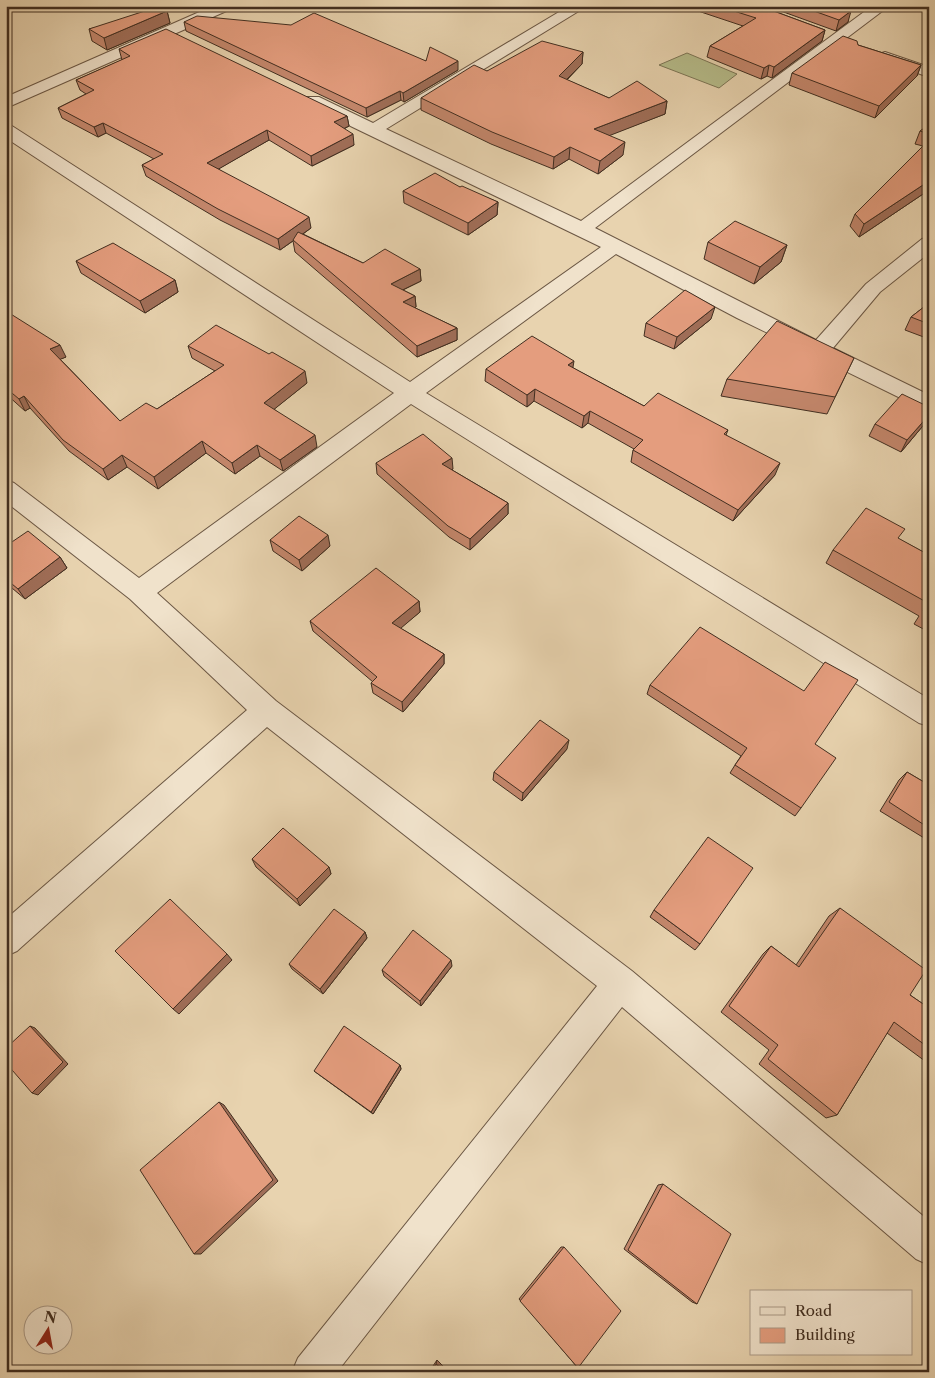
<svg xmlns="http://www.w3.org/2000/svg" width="935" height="1378" font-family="'Libre Caslon Text',serif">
<rect width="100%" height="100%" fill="#e8d3af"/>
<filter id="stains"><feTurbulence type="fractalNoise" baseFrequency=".004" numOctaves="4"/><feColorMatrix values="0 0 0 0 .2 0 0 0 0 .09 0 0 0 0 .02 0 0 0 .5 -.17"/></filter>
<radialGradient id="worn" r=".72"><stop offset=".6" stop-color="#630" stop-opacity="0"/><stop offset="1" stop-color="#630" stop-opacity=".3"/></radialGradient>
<path fill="#b6bc8a" stroke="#7c7555" d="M687,53L737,74L719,88L659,65Z"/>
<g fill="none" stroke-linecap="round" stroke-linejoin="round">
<defs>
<g id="minor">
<path d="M213,6H233L231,9L6,108V97Z"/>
<path d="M569,6H587L386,129L581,221L872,6H889L595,228L816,340L866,284L922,239L929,237V253L880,292L833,348L929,395V412L737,318L616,254L426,393L929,699V726L919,723L411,404L157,593L276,701L632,971L929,1221V1265L916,1259L622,1007L337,1372H292L298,1358L597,986L267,727L17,951L6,956V919L247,710L130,599L6,502V480L14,483L139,578L394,393L6,138V125L12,126L410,382L601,247L307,105L305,101L307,97H319L373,123Z"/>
<path d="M885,52L929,67V77L879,60L877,57L879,54Z"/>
</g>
</defs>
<use href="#minor" stroke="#6b5744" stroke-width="2"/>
<use href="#minor" fill="#f0e2cb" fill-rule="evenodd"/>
</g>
<g fill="#c4876c" stroke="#412e20">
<path d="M683,6H760L825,30L822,41L772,78L767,76L761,79L707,57L710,46L743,26Z"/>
<path d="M767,6H850L848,22L836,31Z"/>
<path d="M167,11L170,23L107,50L92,41L89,29Z"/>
<path d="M184,22L426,61L458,70L404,102L401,100L367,117L186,31Z"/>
<path d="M858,45L921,65L917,76L875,118L789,85L792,73Z"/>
<path d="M119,49L347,116L349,126L344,129L354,145L312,166L269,140L218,169L311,228L303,234L363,263L420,269L421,281L403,290L415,296L416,307L415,308L457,328V340L417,357L295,252L293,241L280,250L220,220L146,176L142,165L154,159L106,133L98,137L62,118L58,108L86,94L80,90L76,80L122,60Z"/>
<path d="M583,52L582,64L567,80L609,98L667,101L665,114L609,135L623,155L598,174L569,159L553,169L491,144L421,110V98L487,71Z"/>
<path d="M929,125V190L859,237L850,226L855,214L923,146L915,144L920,131Z"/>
<path d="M460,187L498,202L497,215L468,235L404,203L403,191Z"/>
<path d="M708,242L787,245L781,262L754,284L704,259Z"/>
<path d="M76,261L175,280L178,292L145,313L81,273Z"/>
<path d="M929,303V339L905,330L911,317Z"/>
<path d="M6,311L66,357L60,359L120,421L157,409L215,371L192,358L188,346L307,383L274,409L317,447L283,471L260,456L235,474L206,453L158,489L127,467L108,480L69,451L30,408L25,411L6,394Z"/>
<path d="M711,319L674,349L644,336L646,323Z"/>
<path d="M854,358L827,414L721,396L727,379Z"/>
<path d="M573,368L644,406L728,430L726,435L775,475L733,521L631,462L633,450L634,449L588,423L582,428L534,401L527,407L485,381L486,369Z"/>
<path d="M929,407V419L927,421L901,452L869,436L875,424Z"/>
<path d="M376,463L453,469L452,470L508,503V514L470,550L449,537L377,474Z"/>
<path d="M899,539L929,555V632L914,624L919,616L826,563L833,550Z"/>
<path d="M270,540L330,546L302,571L273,551Z"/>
<path d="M6,546L60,557L67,568L25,599L6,583Z"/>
<path d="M419,601L420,612L400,628L444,654V664L403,712L373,693L371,683L373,682L313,631L310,621Z"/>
<path d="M650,685L815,744L801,808L795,816L730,773L735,765L741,756L647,694Z"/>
<path d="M567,749L522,801L493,780L494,772Z"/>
<path d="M907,772L929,785V841L880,811L899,780Z"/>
<path d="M252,859L329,867L331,874L300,906L256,867Z"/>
<path d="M840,908L910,995L929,1008V1064L887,1033L837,1115L826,1118L759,1064L769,1050L721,1012L763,954L771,946L796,965L829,916Z"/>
<path d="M654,910L700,944L695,950L650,917Z"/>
<path d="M365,932L367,938L323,994L292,969L289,964Z"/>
<path d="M452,966L421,1006L384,976L382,970Z"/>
<path d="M400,1065L401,1069L373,1114L318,1074L314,1071Z"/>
<path d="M663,1184L697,1304L692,1302L624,1249L658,1185Z"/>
<path d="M561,1247H564L578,1368L519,1299Z"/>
<path d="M437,1360L449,1372H429Z"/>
</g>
<g fill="#a06e58" stroke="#412e20">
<path d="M167,11L170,23L107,50L104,38Z"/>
<path d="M851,11L848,22L836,31L839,20Z"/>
<path d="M825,30L822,41L772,78L774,67Z"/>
<path d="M583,52L582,64L558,88L559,76Z"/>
<path d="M458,61V70L404,102L403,93Z"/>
<path d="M769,65L767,76L761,79L764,68Z"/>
<path d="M921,65L917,76L875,118L879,106Z"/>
<path d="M400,91L401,100L367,117L366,108Z"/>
<path d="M667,101L665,114L593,142L594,129Z"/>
<path d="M347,116L349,126L335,133L334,122Z"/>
<path d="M103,123L106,133L98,137L94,127Z"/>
<path d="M267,130L269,140L210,174L207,163Z"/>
<path d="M353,134L354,145L312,166L311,156Z"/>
<path d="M625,142L623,155L598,174L600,161Z"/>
<path d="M570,147L569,159L553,169L554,157Z"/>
<path d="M929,181V190L859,237L864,224Z"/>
<path d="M498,202L497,215L468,235V223Z"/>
<path d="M309,217L311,228L280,250L278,239Z"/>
<path d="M787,245L781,262L754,284L760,267Z"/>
<path d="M420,269L421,281L392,295L391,284Z"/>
<path d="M175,280L178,292L145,313L140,301Z"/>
<path d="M415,296L416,307L404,314L403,302Z"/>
<path d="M715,307L711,319L674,349L677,337Z"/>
<path d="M457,328V340L417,357V346Z"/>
<path d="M60,345L66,357L56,361L50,349Z"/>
<path d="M574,361L572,373L568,365Z"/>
<path d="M305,371L307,383L267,415L264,403Z"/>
<path d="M535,389L534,401L527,407V395Z"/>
<path d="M24,396L30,408L25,411L19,399Z"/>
<path d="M590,411L588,423L582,428L584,416Z"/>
<path d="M929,415V419L927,421L901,452L907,440Z"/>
<path d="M315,435L317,447L283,471L280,460Z"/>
<path d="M202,441L206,453L158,489L154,477Z"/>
<path d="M257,445L260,456L235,474L232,463Z"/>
<path d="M122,455L127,467L108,480L103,469Z"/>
<path d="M452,458L453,469L442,476V464Z"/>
<path d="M780,463L775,475L733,521L738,510Z"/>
<path d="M508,503V514L470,550V539Z"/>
<path d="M328,535L330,546L302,571L299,560Z"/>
<path d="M60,557L67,568L25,599L18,589Z"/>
<path d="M419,601L420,612L394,634L392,623Z"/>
<path d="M444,654V664L403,712L402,702Z"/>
<path d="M569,740L567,749L522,801L523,793Z"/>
<path d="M329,867L331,874L300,906L297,899Z"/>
<path d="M365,932L367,938L323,994L320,989Z"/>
<path d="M227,954L232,960L179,1014L173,1009Z"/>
<path d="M451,960L452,966L421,1006L420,1001Z"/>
<path d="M30,1026L35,1028L68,1064L38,1095L32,1093Z"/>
<path d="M400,1065L401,1069L373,1114L371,1112Z"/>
<path d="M219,1102L224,1105L278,1181L201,1254H194Z"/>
<path d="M437,1360L449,1372H445L436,1364Z"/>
</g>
<g fill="#e49d7e" stroke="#412e20">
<path d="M718,6H760L825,30L774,67L769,65L764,68L710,46L756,18Z"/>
<path d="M800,6H850L851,11L839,20Z"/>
<path d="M151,9L167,11L104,38L89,29Z"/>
<path d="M314,13L426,61L430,47L458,61L403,93L400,91L366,108L184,22L197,16L291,25Z"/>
<path d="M166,29L347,116L334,122L353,134L311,156L267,130L207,163L309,217L278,239L218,209L142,165L163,154L103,123L94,127L58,108L94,90L76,80L130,56L119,49Z"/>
<path d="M843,36L857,41L858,45L921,65L879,106L792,73Z"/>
<path d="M542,41L583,52L559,76L609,98L637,81L667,101L594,129L625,142L600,161L570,147L554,157L492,132L421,98L474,65L487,71Z"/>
<path d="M929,125V134L920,131Z"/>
<path d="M929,140V181L864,224L855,214Z"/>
<path d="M435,173L460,187L462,186L498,202L468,223L403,191Z"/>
<path d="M735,221L787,245L760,267L708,242Z"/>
<path d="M298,232L363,263L385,249L420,269L391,284L415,296L403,302L457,328L417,346L293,240Z"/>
<path d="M113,243L175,280L140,301L76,261Z"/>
<path d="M685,290L715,307L677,337L646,323Z"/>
<path d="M929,303V324L911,317Z"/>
<path d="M6,311L60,345L50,349L120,421L146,403L157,409L224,365L188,346L216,325L269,354L272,352L305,371L264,403L315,435L280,460L257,445L232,463L202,441L154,477L122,455L103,469L63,440L24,396L19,399L6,388Z"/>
<path d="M777,321L854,358L835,397L727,379Z"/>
<path d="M532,336L574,361L568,365L644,406L658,393L728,430L724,434L780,463L738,510L633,450L643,440L590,411L584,416L535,389L527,395L486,369Z"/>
<path d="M902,394L929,407V415L907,440L875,424Z"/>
<path d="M423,434L452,458L442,464L508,503L470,539L448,526L376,463Z"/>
<path d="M866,508L905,529L898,538L929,555V614L923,611L928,603L833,550Z"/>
<path d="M299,516L328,535L299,560L270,540Z"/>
<path d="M28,531L60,557L18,589L6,579V546Z"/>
<path d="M376,568L419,601L392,623L444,654L402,702L371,683L377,677L310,621Z"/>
<path d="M700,627L804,691L825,662L858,680L815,744L836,758L801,808L735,765L747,748L650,685Z"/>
<path d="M540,720L569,740L523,793L494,772Z"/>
<path d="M907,772L929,785V828L889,802Z"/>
<path d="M283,828L329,867L297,899L252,859Z"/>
<path d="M708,837L753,868L700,944L654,910Z"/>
<path d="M170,899L227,954L173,1009L115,951Z"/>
<path d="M840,908L926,970L910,995L929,1008V1048L894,1022L837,1115L768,1059L778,1045L729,1006L771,946L799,967Z"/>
<path d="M334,909L365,932L320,989L289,964Z"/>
<path d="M413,930L451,960L420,1001L382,970Z"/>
<path d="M30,1026L63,1062L32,1093L6,1063V1048Z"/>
<path d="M344,1026L400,1065L371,1112L314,1071Z"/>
<path d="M219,1102L273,1180L194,1254L140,1170Z"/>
<path d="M663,1184L731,1234L697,1304L628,1250Z"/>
<path d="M564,1247L621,1311L578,1368L520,1301Z"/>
<path d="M436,1364L445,1372H431Z"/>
</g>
<rect width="935" height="1378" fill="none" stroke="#e8d3af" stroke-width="25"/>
<rect x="8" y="8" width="920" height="1363" fill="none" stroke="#412e20" stroke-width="2.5"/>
<rect x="12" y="12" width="910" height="1353" fill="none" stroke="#412e20"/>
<rect x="750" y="1290" width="162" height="65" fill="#f0e2cb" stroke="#aa9a87"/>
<rect x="760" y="1307" width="25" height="8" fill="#f0e2cb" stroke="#aa9a87"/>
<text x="795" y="1316" font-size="15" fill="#412e20">Road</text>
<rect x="760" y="1328" width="25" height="15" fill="#e49d7e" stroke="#aa9a87"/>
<text x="795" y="1340" font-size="15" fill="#412e20">Building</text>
<g transform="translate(48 1330) rotate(11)"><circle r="24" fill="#f0e2cb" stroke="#aa9a87"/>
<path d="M0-4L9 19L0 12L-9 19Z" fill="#8f2418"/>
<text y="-8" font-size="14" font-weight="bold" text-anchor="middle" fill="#412e20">N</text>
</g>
<rect width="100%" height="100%" filter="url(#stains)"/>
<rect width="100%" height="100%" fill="url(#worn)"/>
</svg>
